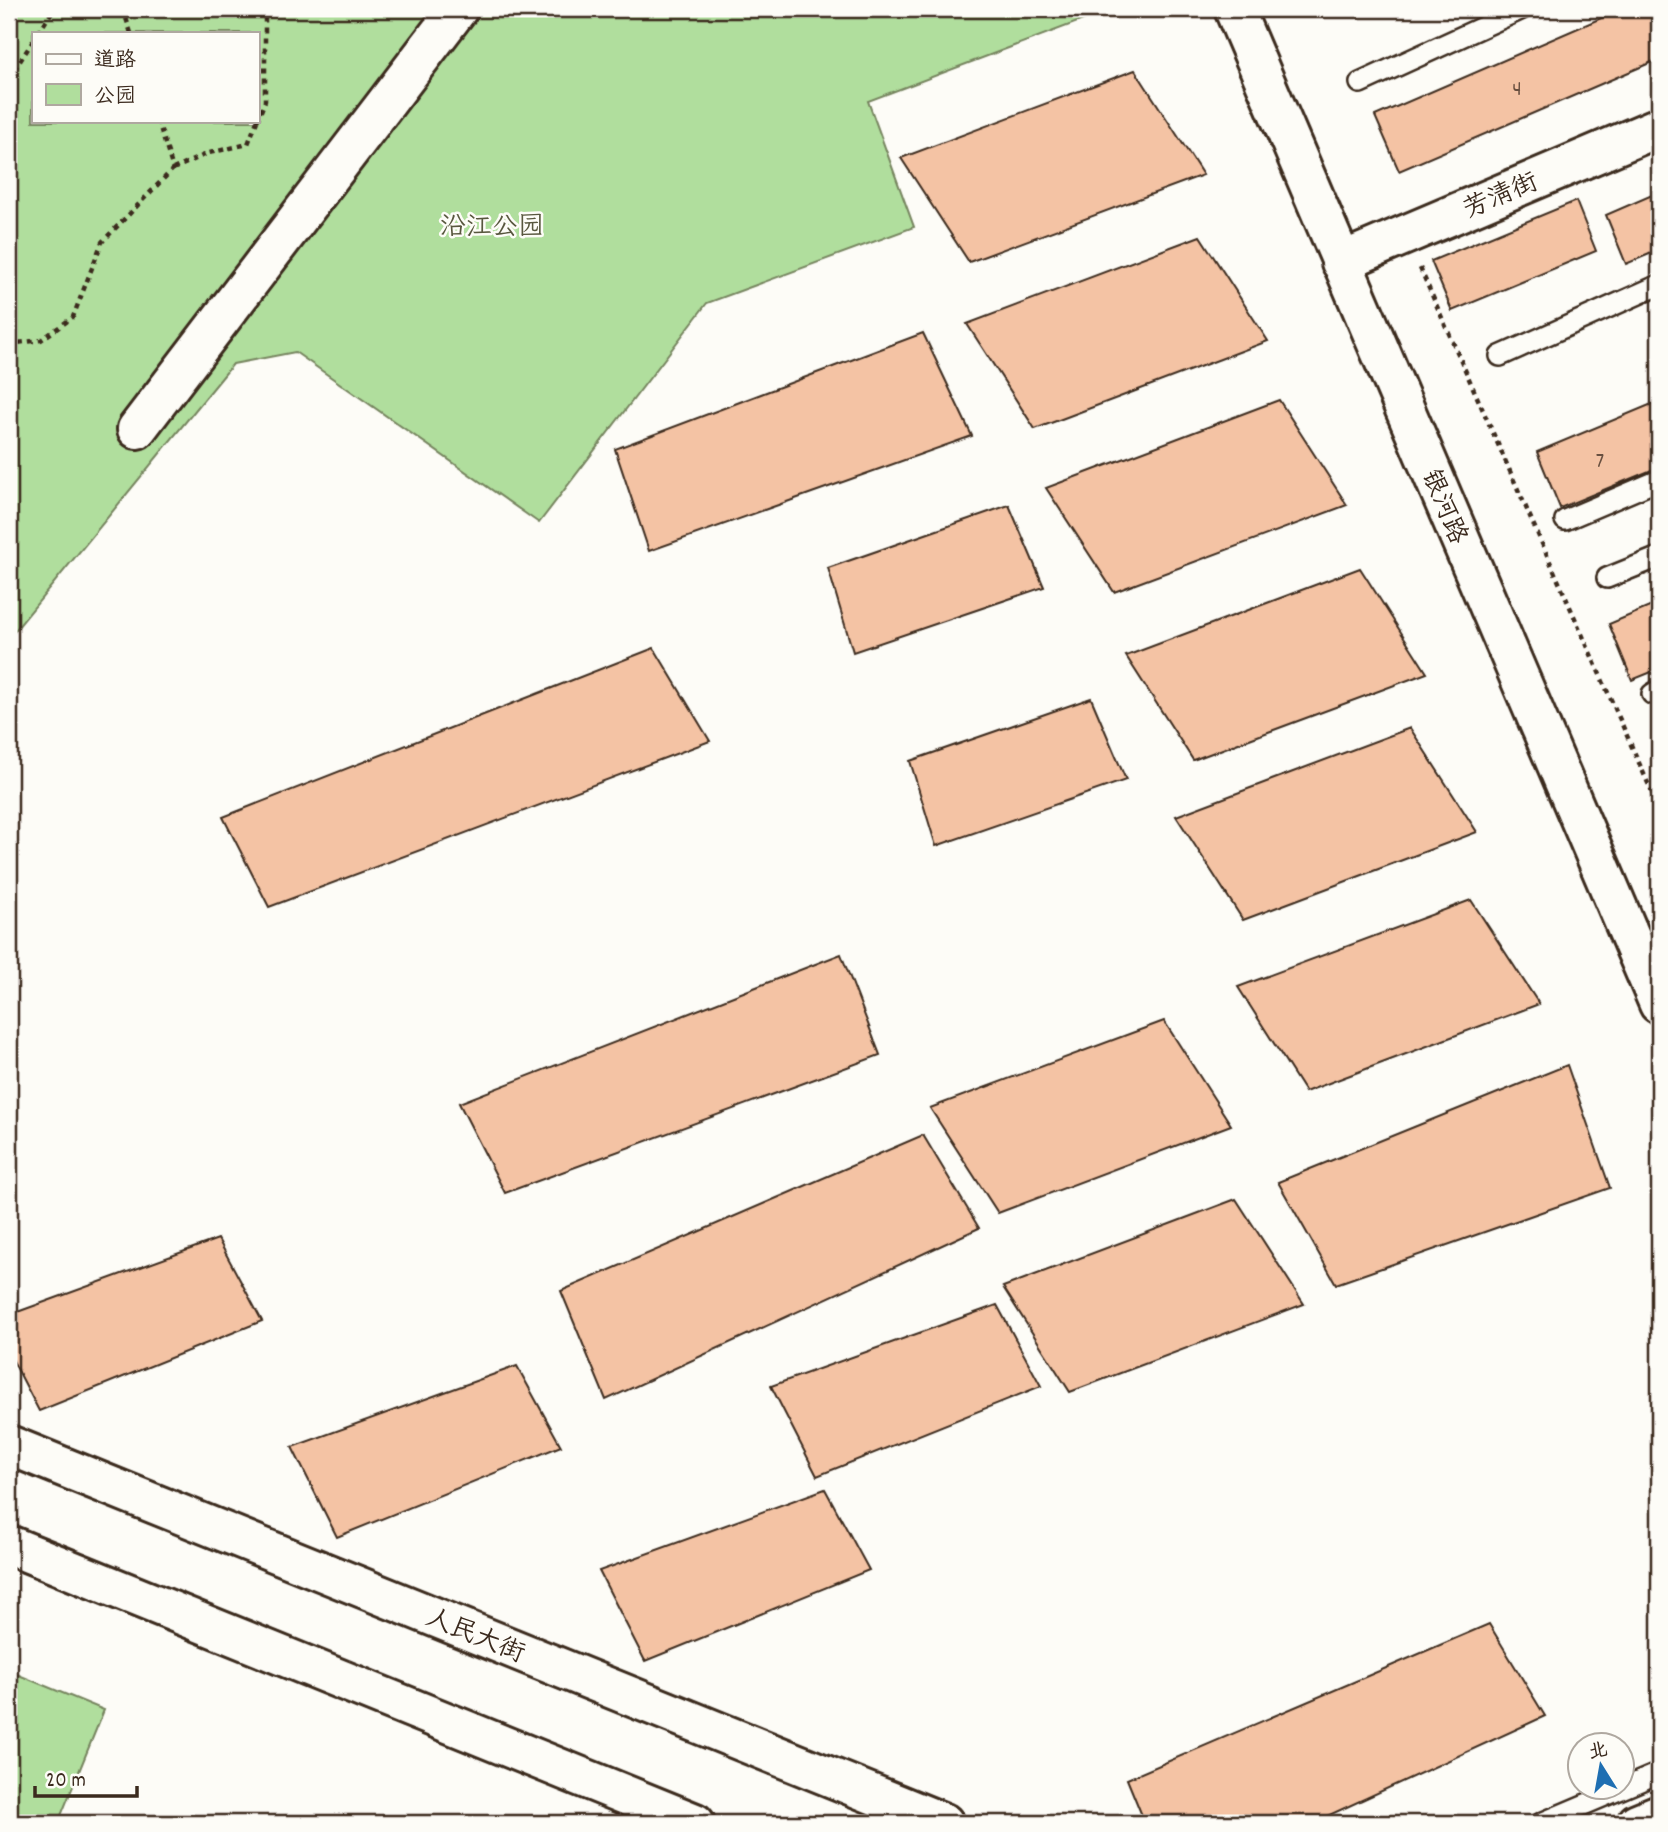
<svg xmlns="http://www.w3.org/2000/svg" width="1668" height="1832" font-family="Dekko,'LXGW WenKai TC',sans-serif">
<rect width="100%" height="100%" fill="#fdfcf7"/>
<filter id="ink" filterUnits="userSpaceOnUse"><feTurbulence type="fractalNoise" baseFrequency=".0143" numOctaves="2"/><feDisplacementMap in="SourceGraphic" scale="14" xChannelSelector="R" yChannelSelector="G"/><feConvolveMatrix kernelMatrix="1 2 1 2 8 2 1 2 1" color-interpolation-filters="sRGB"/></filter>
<g filter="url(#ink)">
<g fill="#b0de9d" stroke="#76845e" stroke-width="2" fill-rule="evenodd">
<path d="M9,9H1112L868,101L914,227L707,303L539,523L295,352L233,364L9,638ZM33,33H257V121H33Z"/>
<path d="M9,1671L104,1710L58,1823H9Z"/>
</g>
<g fill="#f4c3a4" stroke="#3b2a1e" stroke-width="2">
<path d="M1622,9H1659V59L1399,171L1375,116Z"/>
<path d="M1135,70L1203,175L969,262L901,158Z"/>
<path d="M1659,192V250L1626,264L1606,215Z"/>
<path d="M1576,201L1596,251L1452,311L1431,261Z"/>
<path d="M1200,236L1268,341L1035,429L967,324Z"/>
<path d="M923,333L972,436L649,551L615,449Z"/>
<path d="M1279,400L1347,505L1114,592L1046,488Z"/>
<path d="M1659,401V467L1560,508L1537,452Z"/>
<path d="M1009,505L1044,587L853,652L828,568Z"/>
<path d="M1360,568L1427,673L1193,760L1126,656Z"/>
<path d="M1659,603V669L1632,680L1609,624Z"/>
<path d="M654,648L710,741L269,907L223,817Z"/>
<path d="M1091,698L1126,780L936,846L910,761Z"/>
<path d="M1410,728L1477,832L1243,920L1176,816Z"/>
<path d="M1471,900L1539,1004L1305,1092L1238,987Z"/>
<path d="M841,954L880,1055L505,1193L459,1103Z"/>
<path d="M1164,1021L1231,1125L998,1213L930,1108Z"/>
<path d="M1567,1065L1610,1188L1336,1284L1278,1182Z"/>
<path d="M923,1135L979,1228L606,1400L561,1291Z"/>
<path d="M1236,1199L1304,1304L1070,1392L1003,1287Z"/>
<path d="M218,1239L262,1321L39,1411L9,1353V1315Z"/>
<path d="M997,1305L1041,1386L817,1476L771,1386Z"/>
<path d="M517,1366L561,1446L337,1537L292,1447Z"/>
<path d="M825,1489L869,1570L645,1661L599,1571Z"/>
<path d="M1489,1624L1545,1716L1312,1823H1145L1127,1779Z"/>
</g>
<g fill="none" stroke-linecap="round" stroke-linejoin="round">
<defs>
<g id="service">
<path d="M1360,83L1522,9"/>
<path d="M1500,356L1659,285"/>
<path d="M1565,520L1659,480"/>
<path d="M1607,578L1659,557"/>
<path d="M1652,694L1659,690"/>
<path d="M1541,1823L1659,1773"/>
</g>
<g id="minor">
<path d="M1341,262L1659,127"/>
<path d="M137,429L458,9"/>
</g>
<path id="tertiary" d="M1234,9L1659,1004"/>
<g id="secondary">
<path d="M9,1445L944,1823"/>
<path d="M9,1545L695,1823"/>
<path d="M1637,1823L1659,1814"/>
</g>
</defs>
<use href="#service" stroke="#3b2a1e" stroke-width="24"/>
<use href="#minor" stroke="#3b2a1e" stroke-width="44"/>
<use href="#tertiary" stroke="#3b2a1e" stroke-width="44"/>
<use href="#secondary" stroke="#3b2a1e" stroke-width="44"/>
<g stroke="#3b2a1e" stroke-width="4.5" stroke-dasharray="5 5" stroke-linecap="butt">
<path d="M123,9L131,33"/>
<path d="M38,33L54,9"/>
<path d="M9,78L33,41"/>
<path d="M257,121L265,101V9"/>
<path d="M173,169L209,153L248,144L257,121"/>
<path d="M1420,268L1659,808"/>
<path d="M9,344L41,340L73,317L102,242L173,169L158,121"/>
</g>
<use href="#service" stroke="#fdfcf7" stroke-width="19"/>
<use href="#minor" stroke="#fdfcf7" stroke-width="38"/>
<use href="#tertiary" stroke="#fdfcf7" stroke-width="38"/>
<use href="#secondary" stroke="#fdfcf7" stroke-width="38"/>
</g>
</g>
<g text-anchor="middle" stroke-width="5" stroke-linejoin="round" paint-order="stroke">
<g font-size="23" fill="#695040">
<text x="1517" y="95">4</text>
<text x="1600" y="467">7</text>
</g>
<g font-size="26" fill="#3b2a1e" stroke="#fdfcf7">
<text transform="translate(1500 194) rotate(-23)" y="9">芳清街</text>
<text transform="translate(1446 506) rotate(67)" y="9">银河路</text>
<text transform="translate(476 1634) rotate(22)" y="9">人民大街</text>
</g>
<g font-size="26" fill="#58573e" stroke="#fdfcf7">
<text x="492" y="234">沿江公园</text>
</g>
</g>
<rect width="1668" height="1832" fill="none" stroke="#fdfcf7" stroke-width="35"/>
<rect x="18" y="18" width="1633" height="1797" fill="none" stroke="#3b2a1e" stroke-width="2.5" filter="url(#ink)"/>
<rect x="32" y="32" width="228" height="91" fill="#fdfcf7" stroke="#afa8a0" stroke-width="2"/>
<rect x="46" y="54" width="35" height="10" fill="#fdfcf7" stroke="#afa8a0" stroke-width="2"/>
<text x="94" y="66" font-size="21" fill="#3b2a1e">道路</text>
<rect x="46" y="84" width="35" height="21" fill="#b0de9d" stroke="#afa8a0" stroke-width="2"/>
<text x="94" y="102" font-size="21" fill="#3b2a1e">公园</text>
<g transform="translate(1601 1766) rotate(349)"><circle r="33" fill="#fdfcf7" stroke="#afa8a0" stroke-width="2"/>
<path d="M0-5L12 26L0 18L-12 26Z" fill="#1f6fb2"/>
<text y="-10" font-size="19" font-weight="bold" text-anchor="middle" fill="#3b2a1e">北</text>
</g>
<path d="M35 1786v10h102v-10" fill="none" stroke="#3b2a1e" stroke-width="3.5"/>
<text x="46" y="1786" font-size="21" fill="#3b2a1e" stroke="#fdfcf7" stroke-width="5" paint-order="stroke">20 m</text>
</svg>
